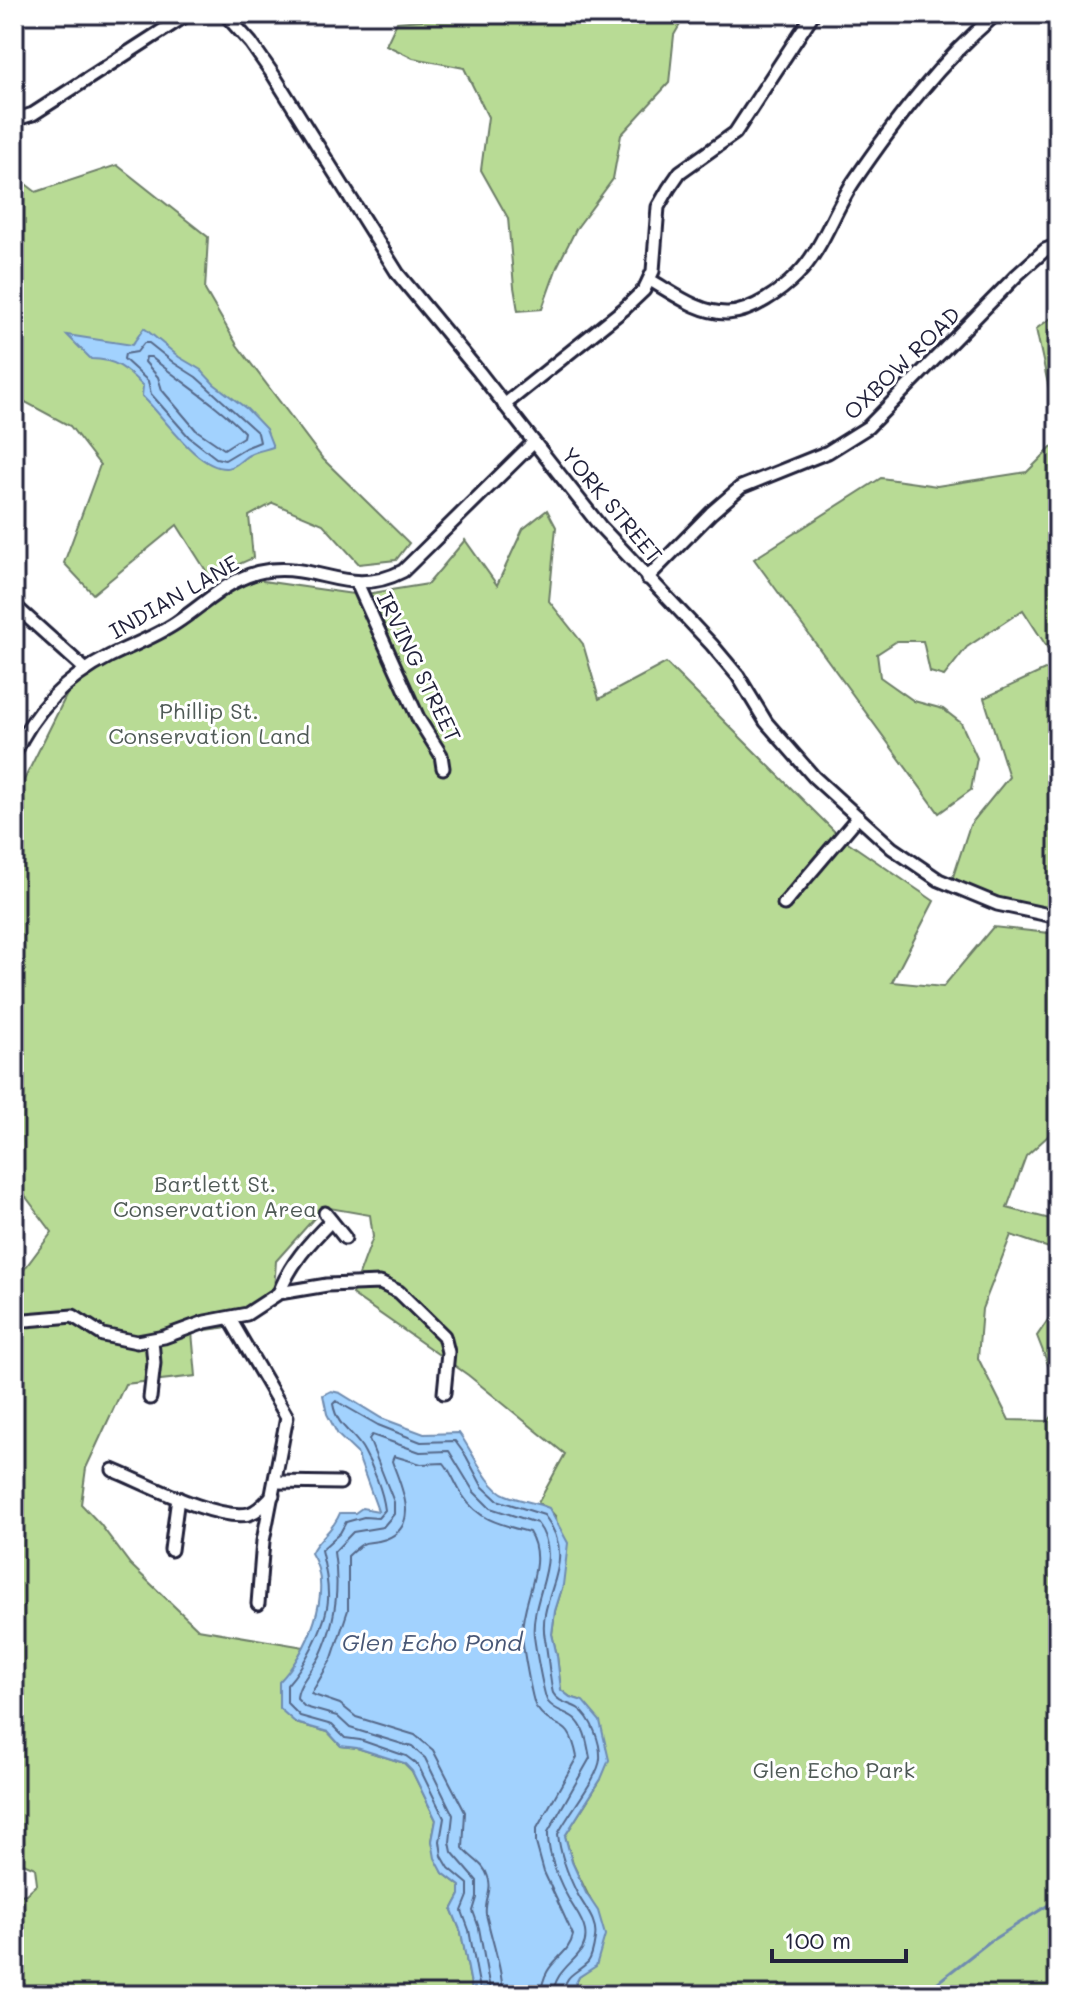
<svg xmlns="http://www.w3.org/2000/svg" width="1072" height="2009" font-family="Mali,sans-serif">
<rect width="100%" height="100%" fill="#fff"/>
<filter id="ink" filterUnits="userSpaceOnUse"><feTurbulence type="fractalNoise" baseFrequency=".0125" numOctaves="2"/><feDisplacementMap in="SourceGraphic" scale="16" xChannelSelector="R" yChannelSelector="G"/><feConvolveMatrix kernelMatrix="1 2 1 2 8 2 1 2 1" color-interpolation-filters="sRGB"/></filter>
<g filter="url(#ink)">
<g fill="#b8db95" stroke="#6d7e68" stroke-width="2">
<path d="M446,14H686L674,35L669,83L621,135L613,179L576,229L557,267L542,309L518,311L514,287L508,218L481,170L488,117L464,68L413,58L386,45L397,22L434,19Z"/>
<path d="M117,165L208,237L205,290L237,345L323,459L409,543L396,560L359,564L323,524L273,503L249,516L253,558L210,577L177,525L93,594L64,563L100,465L70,426L14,396V175L36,192Z"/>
<path d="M1058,313V430L1036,329Z"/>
<path d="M1058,441V917L950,886L970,825L1009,777L984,698L1058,664L1023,610L967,647L944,676L930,672L923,641H897L877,654L880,677L914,701L943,709L961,723L977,758L971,790L939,813L754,559L881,478L937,486L1027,472Z"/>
<path d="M547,510L556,527L549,601L583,644L599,699L666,663L839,836L934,901L892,982L943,987L993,927L1058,934V1127L1026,1156L1007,1208L1058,1221V1251L1011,1235L982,1309L978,1358L1009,1420L1048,1421L1058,1410V1995H570L579,1977L586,1972L593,1905L573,1864L565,1836L601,1779L580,1700L570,1697L561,1690L557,1656L552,1634L555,1611L563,1585L556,1517L549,1509L538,1503L565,1454L468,1375L352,1294L373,1237L370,1215L324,1207L276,1261L273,1305L228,1327L192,1332L196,1376L125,1384L86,1468L81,1504L100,1524L130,1564L198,1629L304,1647L291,1669L295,1723L328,1732L341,1746L357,1748L404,1763L412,1771L436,1820L432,1841L443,1873L460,1886V1895L452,1910L461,1932L473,1995H14V1896L26,1894L37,1884L35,1868L14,1859V1283L52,1232L14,1181V800L68,692L64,685L135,645L207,595L261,576L263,581L360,595L428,584L465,540L497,585L523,529Z"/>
<path d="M1054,1311L1058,1317V1390L1037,1336Z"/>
</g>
<g fill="#a2d2fe" stroke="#6f8cb0" stroke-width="2">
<path d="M144,328L179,357L201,370L214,384L247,409L266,429L273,447C265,450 256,451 249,455C241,459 237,467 227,468C197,470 163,415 142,396L143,386C126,369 116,359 91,359L67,335L132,345Z"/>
<path d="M331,1391L340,1393L381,1418L424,1434L459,1433C472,1450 487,1488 506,1495C520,1501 535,1502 549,1508L568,1543L563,1585L555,1611L552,1634L557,1656L561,1690L570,1697L583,1701L600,1721L609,1760L601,1779L565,1836L572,1862L586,1893L598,1911L605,1935L596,1966L579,1977L570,1995H473L461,1932L452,1910L460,1895V1886L443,1873L435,1858L432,1841L436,1820L412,1771L404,1763L357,1748L341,1746L328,1732L296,1723L279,1708V1682C307,1653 335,1591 311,1553C319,1536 332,1533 340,1513H355L362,1508L378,1511L357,1453L338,1435L327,1414L323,1395Z"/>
</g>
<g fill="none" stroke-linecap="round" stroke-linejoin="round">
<g stroke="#556889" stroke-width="2">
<path d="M144,343H149L174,363L196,377L258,433L260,442L245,448L225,460L216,458L189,437L151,394L148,381L124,359L125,354L137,352Z"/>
<path d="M146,357H151C181,382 216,403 244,432L243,437L224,449L196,430L162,390L158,377L145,362Z"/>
<path d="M481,1995L469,1930L462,1911L468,1896V1884L449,1868L442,1856L440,1841L444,1818L418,1765L406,1756L360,1740L345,1738L332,1725L300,1716L287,1703V1685C304,1666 326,1626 328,1600C329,1583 325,1566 321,1550L340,1533L346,1522L364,1517L378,1518L385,1510C383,1492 373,1467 364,1451C355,1433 337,1428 333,1404L336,1401L378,1425L421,1442L455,1441L466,1456L482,1486L497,1500L544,1515C582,1564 536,1594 545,1639C547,1648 551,1688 553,1693C559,1704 571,1703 579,1709C592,1718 601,1744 600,1759C599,1777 567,1815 558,1834C560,1854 568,1875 577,1893C584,1907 598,1921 595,1938C594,1945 592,1957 588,1962C575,1975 565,1973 563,1995"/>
<path d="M491,1995L479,1928L473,1911L477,1898V1881L452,1852L450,1842L453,1815L425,1758L412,1747L350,1728L337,1716L305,1707L297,1699C297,1684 313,1670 320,1656C336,1622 340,1588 334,1552L353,1532L383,1527L394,1514V1502L369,1439L372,1435L420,1452L449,1451L474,1492L490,1508L537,1523C565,1559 530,1596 534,1636C535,1645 544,1698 548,1702C555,1711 566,1712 574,1718C586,1728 587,1744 590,1758L548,1832C547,1855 560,1884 571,1903C577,1913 583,1920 585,1931C590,1959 555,1963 553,1995"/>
<path d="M503,1995C502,1968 492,1941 486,1914C484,1902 493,1890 488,1877C484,1863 471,1859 463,1848L465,1812L433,1750L415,1735L356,1717L340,1704L311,1694L332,1658L348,1610V1556C370,1535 363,1547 386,1539C422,1525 400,1485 392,1461L394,1456L421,1464L444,1463C452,1473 456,1486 463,1496C479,1521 503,1525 529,1532C549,1564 521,1600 522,1634C522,1643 532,1701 536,1707C556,1735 568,1713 577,1757L536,1830V1843L544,1872L573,1935C568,1959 543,1959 541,1995"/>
</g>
<path stroke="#6f8cb0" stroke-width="3" d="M931,1995L933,1986L989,1942L1058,1899"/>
<defs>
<g id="minor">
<path d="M225,14L251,43L274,76L398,274L479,372L600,526L712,645L738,676L766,722L814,777L892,848L939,880L997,904L1058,917"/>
<path d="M14,120L33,114L188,14"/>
<path d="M650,280C673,293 700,314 728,313C752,312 781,291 797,275C823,249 833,212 854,181C895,121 940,62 996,14"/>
<path d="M504,405L624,309L644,290L653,271L658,207L669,188L680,172L735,133L813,14"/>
<path d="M647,578L711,513L741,487L828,452L868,427L1017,275L1045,250L1058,245"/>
<path d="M357,583L419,720L441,755L443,768"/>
<path d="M14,605L86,670"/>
<path d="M14,755C33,711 67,678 110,656C132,645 155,637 176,623C207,603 232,574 271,570C321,565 351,598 403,571L534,442"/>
<path d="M784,904L858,817"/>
<path d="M325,1213L345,1238"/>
<path d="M279,1293C291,1263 308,1244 331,1221"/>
<path d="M230,1319L287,1417L263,1541L258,1604"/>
<path d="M14,1321L73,1316L103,1335L137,1342L164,1337L205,1322L247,1314L279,1293L327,1285L380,1283L399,1292L444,1336L448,1352L444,1393"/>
<path d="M150,1398L154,1363L152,1340"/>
<path d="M113,1470C145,1483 216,1521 249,1514C259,1511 266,1502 273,1495"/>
<path d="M276,1482L340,1483"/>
<path d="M171,1550L178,1498"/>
</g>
</defs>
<use href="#minor" stroke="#22223b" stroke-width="17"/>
<use href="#minor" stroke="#fff" stroke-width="11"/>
</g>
</g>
<g text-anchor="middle" stroke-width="6" stroke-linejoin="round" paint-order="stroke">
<g font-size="22" fill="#22223b" stroke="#fff">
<text transform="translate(902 363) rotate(-44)" y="8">OXBOW ROAD</text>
<text transform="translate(612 505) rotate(50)" y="8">YORK STREET</text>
<text transform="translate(174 597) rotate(-30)" y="8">INDIAN LANE</text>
<text transform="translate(419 667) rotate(64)" y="8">IRVING STREET</text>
</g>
<g font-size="22" fill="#4f5a56" stroke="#fff">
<text x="209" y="719">Phillip St.<tspan x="209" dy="25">Conservation Land</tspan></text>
<text x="215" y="1192">Bartlett St.<tspan x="215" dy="25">Conservation Area</tspan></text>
<text x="834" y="1778">Glen Echo Park</text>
</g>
<g font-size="24" font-style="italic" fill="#485776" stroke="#fff">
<text x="432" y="1651">Glen Echo Pond</text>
</g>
</g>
<rect width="1072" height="2009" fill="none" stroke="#fff" stroke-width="48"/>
<rect x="24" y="24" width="1024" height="1961" fill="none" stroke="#22223b" stroke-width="3" filter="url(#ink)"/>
<path d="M772 1949v12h134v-12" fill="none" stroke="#22223b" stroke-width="4"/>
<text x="784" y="1949" font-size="24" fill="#22223b" stroke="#ffffff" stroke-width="6" paint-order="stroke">100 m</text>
</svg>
